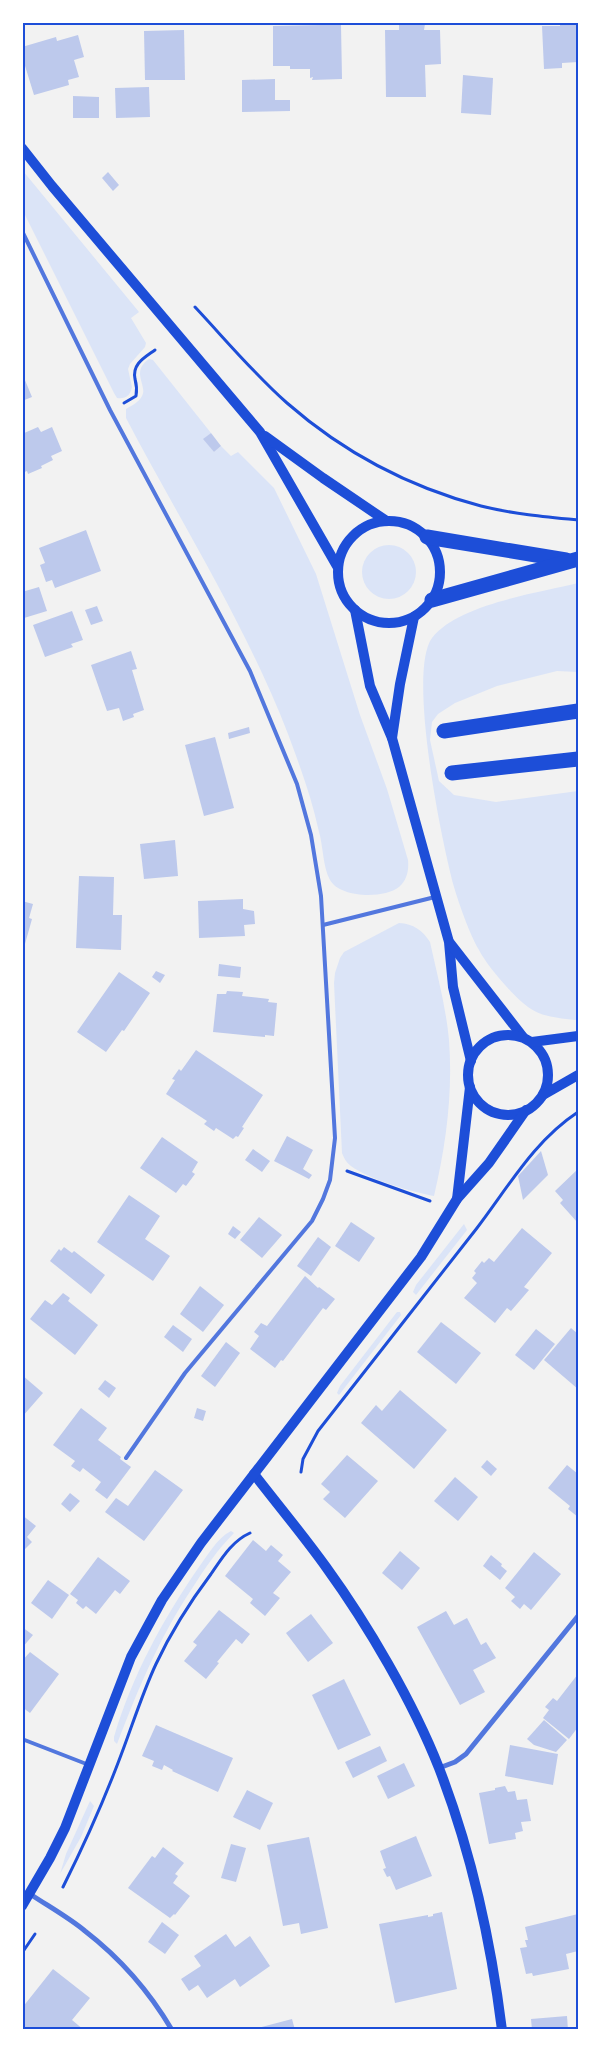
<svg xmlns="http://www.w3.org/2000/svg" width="601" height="2052" font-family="'Roboto Condensed',sans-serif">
<rect width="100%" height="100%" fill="#f2f2f2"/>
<g fill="#dbe4f7">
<path d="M23,171L139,312L131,318L146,343L145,347L130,364L128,369L132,387C130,396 126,399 117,398L114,393L23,211Z"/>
<path d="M149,359L153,360L211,433L204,439L214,452L221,446L231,456L238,452L274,488L316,574L360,715L387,789L408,860C409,870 407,880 399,887C384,899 340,898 330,880C323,868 323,845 319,832C312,799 300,766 288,734C245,623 181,523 126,418V409C131,406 139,402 142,396C148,386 130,372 149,359Z"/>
<circle cx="389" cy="572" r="27"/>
<path d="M578,583V672L557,671L497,686L455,703L438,714L432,722L430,740L439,781L454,795L496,802L578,791V1019L575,1020C559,1018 541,1017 528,1007C514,997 487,966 479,950C470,935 459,904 454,887C442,844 407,672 432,638C458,604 538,593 578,583Z"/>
<path d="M399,923C414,924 422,930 430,942C437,974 446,1007 449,1040C453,1093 446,1145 434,1196C412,1192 368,1179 351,1166C346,1162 344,1158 342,1153L334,983L335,973L340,958L344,952Z"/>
<path d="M464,1224L467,1230L416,1295L413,1292L416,1285Z"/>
<path d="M397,1312H400L401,1315L339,1395L337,1393L340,1386Z"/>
<path d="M231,1531L234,1533C218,1549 205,1568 193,1587C159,1638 139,1687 117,1744L114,1741V1737C132,1676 163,1619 199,1567C208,1555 217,1538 231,1531Z"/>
<path d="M90,1801L94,1806L81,1837L60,1874L66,1854Z"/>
</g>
<g fill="#bdc9ec">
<path d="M323,22L341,25L342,79L312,80L313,77L310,78V69H290V66H273V26L321,25Z"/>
<path d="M560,22H578V62L562,63V68L544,69L542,26H560Z"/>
<path d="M425,24L424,30H440L441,64L425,65L426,97H386L385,30H399V25Z"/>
<path d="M184,30L185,80H145L144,31Z"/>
<path d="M78,35L84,57L74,60L79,77L68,80L69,85L34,95L22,56V47L56,37L57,41Z"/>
<path d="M463,75L493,78L491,115L461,113Z"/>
<path d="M275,79V100H290V111L242,112V80Z"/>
<path d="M149,87L150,117L116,118L115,88Z"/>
<path d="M73,96L99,97V118H73Z"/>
<path d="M108,172L119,185L113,191L102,178Z"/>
<path d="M22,373L32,397L22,401Z"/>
<path d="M38,427L41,432L52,427L62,451L51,456L53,460L41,466L42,468L28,474L27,471L22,473V434Z"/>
<path d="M211,433L221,446L214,452L203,439Z"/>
<path d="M86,530L101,571L55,588L52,580L46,582L40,565L45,563L39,548Z"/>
<path d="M39,587L47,611L24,618L22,592Z"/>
<path d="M97,606L103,621L91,625L85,610Z"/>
<path d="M72,611L83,640L71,644L73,647L45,657L33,625Z"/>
<path d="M131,651L137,669L132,670L144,710L133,714L134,717L123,721L119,708L107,711L91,665Z"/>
<path d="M249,727L250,733L229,739L228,733Z"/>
<path d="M215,737L234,808L204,816L185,745Z"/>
<path d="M175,840L178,876L144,879L140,844Z"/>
<path d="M79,876L114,877L113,915H122L121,950L76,948Z"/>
<path d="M243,899V909L254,911L255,924L244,925L245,936L199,938L198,901Z"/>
<path d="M22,901L33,904L29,918L32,919L23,951Z"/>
<path d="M219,964L241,967L240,978L218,976Z"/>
<path d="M156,971L165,975L160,983L152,977Z"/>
<path d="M119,972L150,993L124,1031L122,1030L106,1052L77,1032Z"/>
<path d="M227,991L243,992L242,996L269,999L268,1002L277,1003L274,1036L265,1035V1037L213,1032L217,994H226Z"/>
<path d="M196,1050L263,1095L242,1127L244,1128L238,1137L236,1136L233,1139L216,1128L214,1131L204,1124L207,1121L166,1094L175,1080L172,1079L179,1069L181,1071Z"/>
<path d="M287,1136L313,1150L303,1169L312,1175L309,1179L274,1161Z"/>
<path d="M162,1137L198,1162L192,1172L195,1174L186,1186L183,1184L176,1193L140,1168Z"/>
<path d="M253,1149L270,1161L262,1172L245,1160Z"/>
<path d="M541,1151L548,1175L523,1200L518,1176Z"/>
<path d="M578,1169V1223L560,1203L563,1200L555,1191Z"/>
<path d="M129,1195L160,1216L145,1239L170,1256L153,1281L97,1242Z"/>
<path d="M259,1217L282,1235L262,1258L240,1240Z"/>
<path d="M351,1222L375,1238L359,1262L335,1246Z"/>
<path d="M233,1226L241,1232L235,1239L228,1234Z"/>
<path d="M522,1228L552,1253L524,1287L529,1290L511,1311L507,1308L495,1323L464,1298L477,1283L472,1278L476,1273L474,1271L482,1261L484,1263L489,1258L494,1262Z"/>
<path d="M318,1237L331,1247L311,1276L297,1266Z"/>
<path d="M64,1247L72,1253L74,1251L105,1275L91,1294L50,1261L59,1249L61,1251Z"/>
<path d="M305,1276L318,1288L319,1287L335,1299L326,1310L323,1308L283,1361L281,1360L275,1368L250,1349L259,1336L254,1332L261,1323L267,1326Z"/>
<path d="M200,1286L224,1305L203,1332L180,1314Z"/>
<path d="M63,1293L70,1298L68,1301L98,1325L75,1355L30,1319L45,1300L52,1305Z"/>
<path d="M441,1322L481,1353L456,1384L417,1352Z"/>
<path d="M173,1325L192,1339L183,1352L164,1337Z"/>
<path d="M571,1328L578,1334V1389L544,1360Z"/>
<path d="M536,1329L555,1344L534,1370L515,1355Z"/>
<path d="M226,1342L240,1353L215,1387L201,1376Z"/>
<path d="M22,1375L43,1393L22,1417Z"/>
<path d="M105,1380L116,1388L109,1398L98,1389Z"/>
<path d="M400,1390L447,1430L414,1469L361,1423L376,1405L382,1411Z"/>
<path d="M81,1408L107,1428L98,1440L121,1457L120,1459L131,1467L107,1499L95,1490L101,1482L83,1468L80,1472L71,1466L75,1461L53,1445Z"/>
<path d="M197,1408L206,1411L203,1421L194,1418Z"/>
<path d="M347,1455L378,1481L345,1518L323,1499L330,1492L321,1484Z"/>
<path d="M487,1460L497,1469L491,1476L481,1467Z"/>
<path d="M567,1465L578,1474V1517L568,1509L570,1506L548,1488Z"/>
<path d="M155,1470L183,1490L144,1541L105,1512L116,1498L128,1506Z"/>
<path d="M455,1477L478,1497L458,1521L434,1501Z"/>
<path d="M70,1493L80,1501L70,1512L61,1504Z"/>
<path d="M22,1515L36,1526L27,1537L32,1542L22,1552Z"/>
<path d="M253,1540L266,1551L271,1545L283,1555L278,1561L291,1572L273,1593L280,1598L265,1616L250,1603L253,1599L225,1576Z"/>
<path d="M400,1551L420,1568L402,1590L382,1573Z"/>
<path d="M534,1552L561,1574L531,1610L524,1604L520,1609L511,1601L515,1597L505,1588Z"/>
<path d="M491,1555L502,1564L501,1566L507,1571L500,1580L483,1566Z"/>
<path d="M98,1557L130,1581L120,1594L115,1590L96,1614L86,1606L83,1609L76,1603L78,1600L70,1594Z"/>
<path d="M48,1580L69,1595L52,1619L31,1603Z"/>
<path d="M219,1610L250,1634L242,1644L236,1639L217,1662L219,1663L206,1679L184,1661L197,1645L193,1642Z"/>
<path d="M446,1611L454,1625L467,1618L481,1645L486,1642L496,1658L473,1670L485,1692L460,1705L417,1627Z"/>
<path d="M311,1614L333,1643L308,1662L286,1633Z"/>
<path d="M22,1627L33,1635L22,1648Z"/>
<path d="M30,1652L59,1674L30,1713L22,1707V1661Z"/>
<path d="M578,1674V1727L569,1739L543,1718L549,1710L545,1707L553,1698L557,1701Z"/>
<path d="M344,1679L371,1735L338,1750L312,1695Z"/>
<path d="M544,1720L567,1740L556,1752L534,1745L527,1739Z"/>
<path d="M156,1725L233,1758L218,1792L172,1771L173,1770L164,1765L162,1770L152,1766L154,1761L142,1756Z"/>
<path d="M510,1745L558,1754L553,1785L505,1776Z"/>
<path d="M380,1746L387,1761L353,1778L345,1762Z"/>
<path d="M404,1763L415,1786L388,1799L377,1776Z"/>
<path d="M505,1786L508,1792L515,1791L517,1800L527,1799L531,1821L521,1822L523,1831L515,1833L516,1839L489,1844L479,1793L495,1790V1788Z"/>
<path d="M247,1790L273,1803L260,1830L233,1817Z"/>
<path d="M416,1836L432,1876L396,1890L390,1876L387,1877L383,1869L386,1868L380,1851Z"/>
<path d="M309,1837L328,1928L301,1934L299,1923L283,1926L267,1845Z"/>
<path d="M231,1844L246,1848L236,1882L221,1878Z"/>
<path d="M163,1847L184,1863L175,1874L178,1876L173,1883L190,1896L175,1915L174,1914L170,1918L128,1888L152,1856L155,1858Z"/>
<path d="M442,1912L457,1989L395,2003L379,1924L428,1915V1917L433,1916V1914Z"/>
<path d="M578,1914V1951L566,1954L569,1969L533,1976L532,1973L526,1974L520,1948L527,1947L525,1940H528L525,1927Z"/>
<path d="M162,1922L179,1935L165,1954L148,1942Z"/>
<path d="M226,1934L235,1947L250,1936L270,1966L240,1987L235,1979L207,1998L198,1985L189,1991L181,1979L201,1966L194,1956Z"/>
<path d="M53,1969L90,1998L72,2020L84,2030H22V2008Z"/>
<path d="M567,2016L568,2030H532L531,2019Z"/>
<path d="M292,2019L295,2030H254V2029Z"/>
</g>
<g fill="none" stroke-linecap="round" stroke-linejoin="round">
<g stroke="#1d4ed8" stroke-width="3">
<path d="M195,307C225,339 254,374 287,403C343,452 409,487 481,506C513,514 546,517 578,520"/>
<path d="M124,403L136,396C137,390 137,386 135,379C132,364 144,358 155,350"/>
<path d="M347,1171L430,1201"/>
<path d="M301,1472L303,1459L318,1431C371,1363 424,1296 477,1228C509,1186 534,1141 578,1112"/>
<path d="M63,1887C83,1847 102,1805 118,1763C131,1730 141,1696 156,1664C171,1632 190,1602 211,1574C222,1558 232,1541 250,1533"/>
<path d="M22,1953L35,1934"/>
</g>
<g stroke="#5277de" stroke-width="4">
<path d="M22,231L110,410L250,671L297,784L311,835L321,896L335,1138L330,1180L323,1199L312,1221L185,1373L126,1458"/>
<path d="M323,925L435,897"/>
<path d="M22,1739L89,1765"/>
</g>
<g stroke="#5277de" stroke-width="5">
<path d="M439,1768L455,1762L466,1754L578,1616"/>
<path d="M30,1894C48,1906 68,1917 85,1931C120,1958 149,1991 172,2030"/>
</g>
<g stroke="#1d4ed8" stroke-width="10">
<path d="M22,148L52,186L260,432L337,566"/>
<path d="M265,436L323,478L385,520"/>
<circle cx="389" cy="572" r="51"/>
<path d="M355,610L370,686L392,738L449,942L453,987L471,1061"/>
<path d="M392,738L400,684L414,617"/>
<path d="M450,943L523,1037"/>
<circle cx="508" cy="1075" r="40"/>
<path d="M532,1042L578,1036"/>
<path d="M543,1095L578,1075"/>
<path d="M457,1199L470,1087"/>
<path d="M254,1474C278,1505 303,1535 326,1567C368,1625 413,1702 439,1768C471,1851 491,1942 502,2030"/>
<path d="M22,1906L50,1858L65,1828L131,1657L162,1600L201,1543L421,1257L457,1199L489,1163L526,1110"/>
</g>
<g stroke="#1d4ed8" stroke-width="15">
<path d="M427,537L566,560"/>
<path d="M432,600L578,559"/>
<path d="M444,731L578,711"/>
<path d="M452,773L578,759"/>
</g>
</g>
<rect width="601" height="2052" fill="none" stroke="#ffffff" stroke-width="48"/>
<rect x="24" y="24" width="553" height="2004" fill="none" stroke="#1d4ed8" stroke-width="2"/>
</svg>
